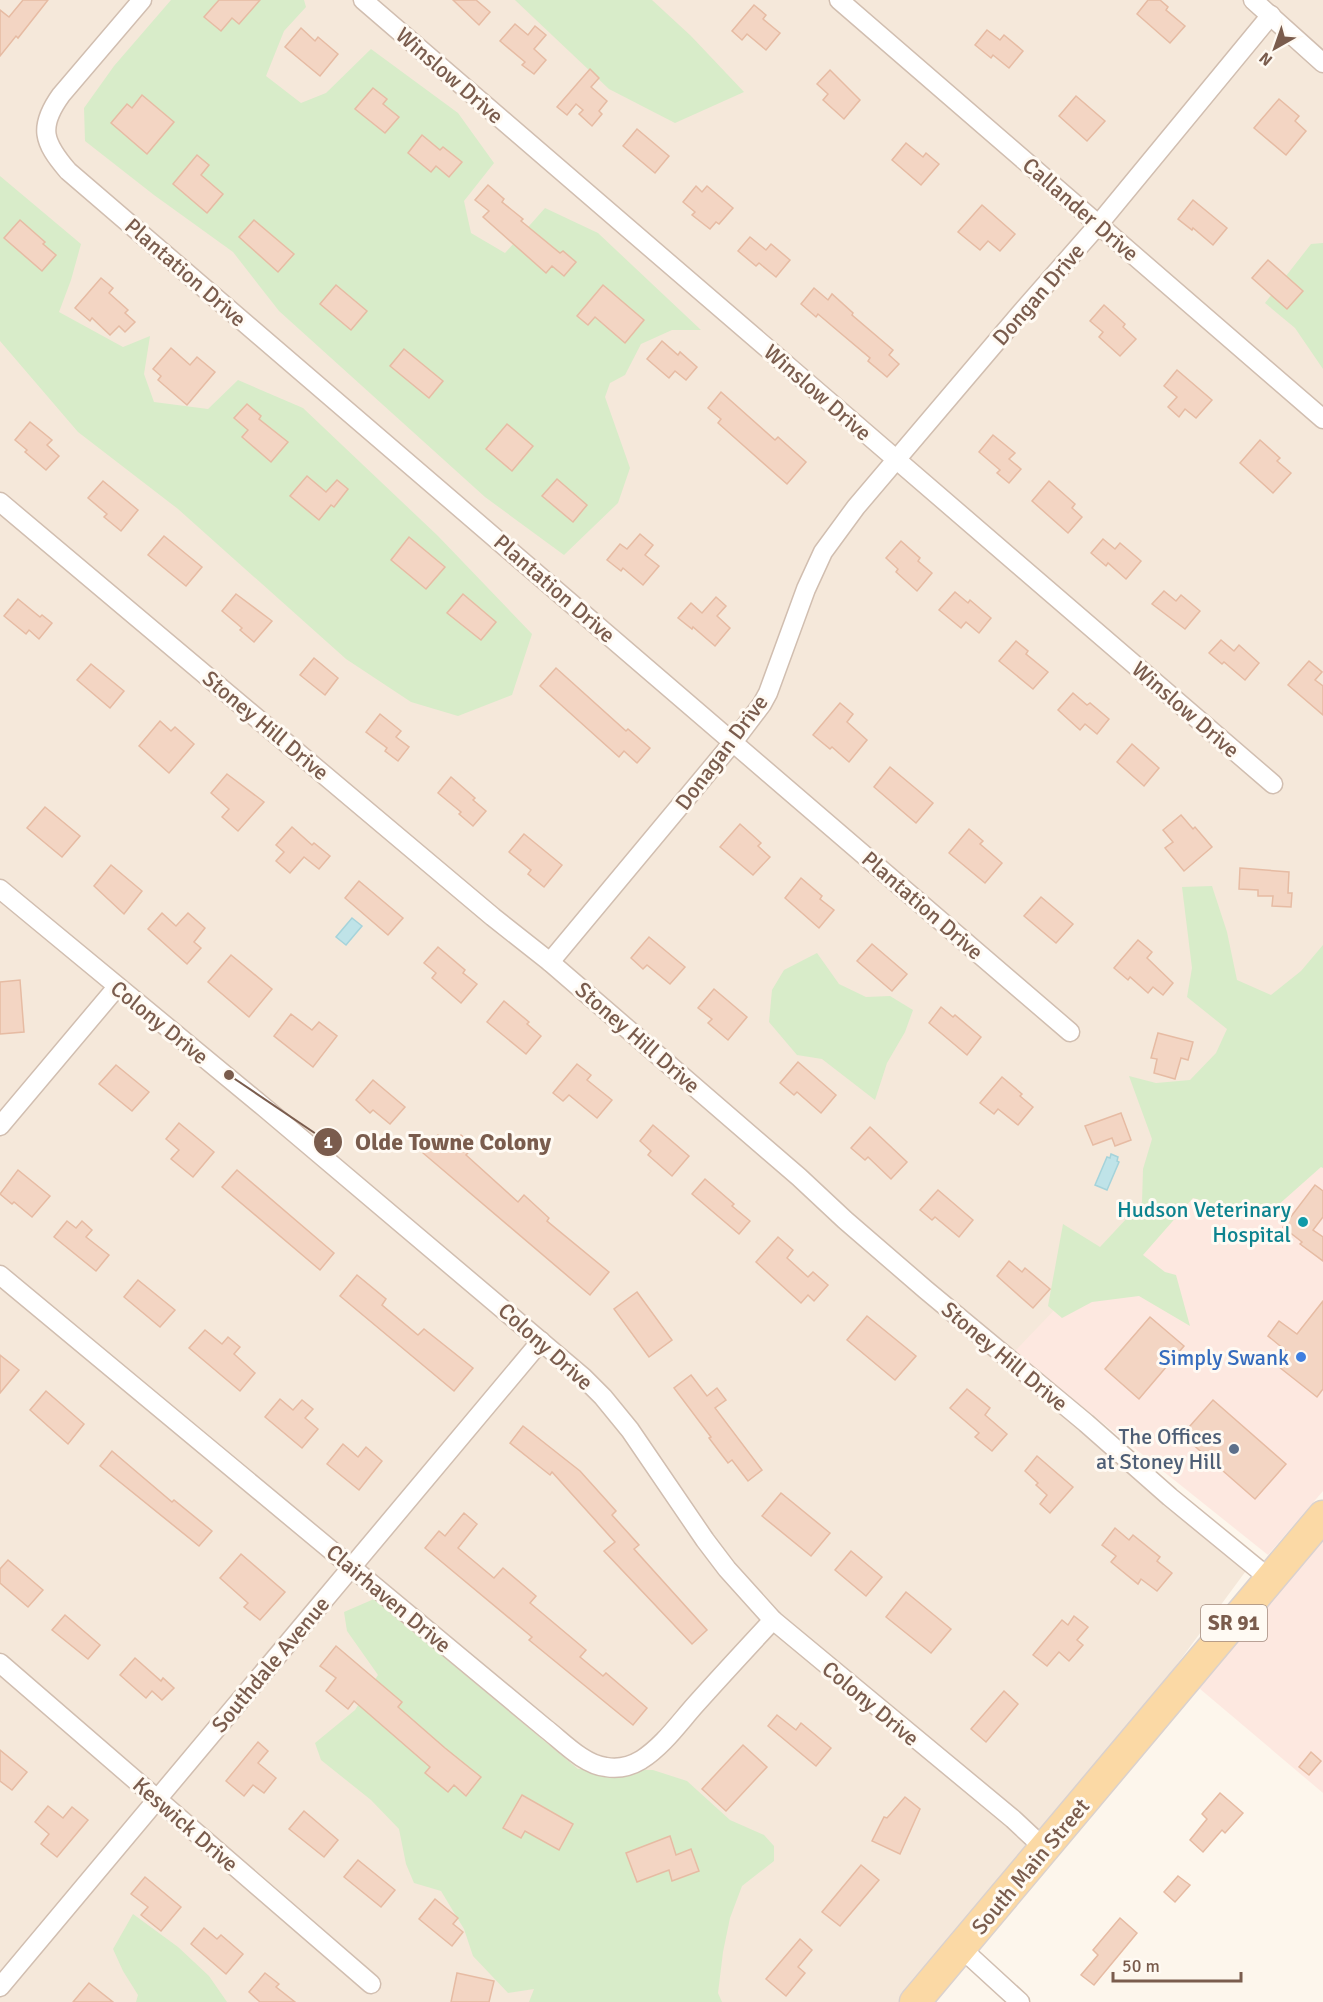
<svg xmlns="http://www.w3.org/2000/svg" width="1323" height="2002" font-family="Signika,sans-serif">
<rect width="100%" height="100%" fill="#fdf6ec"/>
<path fill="#f5e8da" d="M0,0H1323V1110L1009,1359L1251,1564L1167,1678L899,2002H0Z"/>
<g fill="#fde8e0">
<path d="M1323,1110V1491L1268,1555L1014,1352L1197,1161Z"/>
<path d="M1323,1526V1793L1193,1683Z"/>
</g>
<g fill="#d8ecc9">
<path d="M171,0H304L306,7L284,31L266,76L301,103L326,93L371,49L458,113L494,163L464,201L471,233L505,253L545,208L598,233L701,330H672L641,344L625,375L610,383L605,397L630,468L618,503L564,555L485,497L279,311L233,252L154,195L85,141L84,108L114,66Z"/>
<path d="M515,0H652L691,36L744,92L675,123L609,89Z"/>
<path d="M0,176L81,244L71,280L59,312L123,347L150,336L144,374L154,402L208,409L238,380L303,408L438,536L532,634L512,695L458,716L411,702L346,659L178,509L78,432L0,341Z"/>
<path d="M1323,243V369L1295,328L1265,303L1311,244Z"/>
<path d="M1212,886L1227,932L1237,980L1271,995L1301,971L1323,945V1168L1321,1167L1267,1215L1239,1211L1193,1198L1143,1255L1165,1272L1176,1275L1190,1326L1139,1296L1092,1302L1062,1318L1048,1306L1063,1224L1100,1247L1142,1202L1143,1169L1152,1139L1129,1076L1156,1083L1190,1080L1216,1053L1227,1029L1187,997L1192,968L1182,887Z"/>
<path d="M817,953L839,984L866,997L890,996L913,1010L905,1032L887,1063L875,1100L822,1059L797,1055L769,1022L772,990L784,970Z"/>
<path d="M374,1599L578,1769L653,1770L687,1781L730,1820L764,1835L774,1846V1861L742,1886L730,1918L723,1952L718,1993L722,2002H529L534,1989L508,1993L473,1956L464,1929L441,1891L414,1883L406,1864L399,1829L371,1800L321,1760L315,1743L355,1710L378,1675L347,1631L344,1612Z"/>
<path d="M133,1914L178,1947L209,1976L227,2002H136L138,1995L123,1971L113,1949Z"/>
</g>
<g fill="#bfe3e8" stroke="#a5d3da" stroke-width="1.5">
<path d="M352,918L362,926L346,945L336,937Z"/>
<path d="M1111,1154L1118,1157L1117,1161L1119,1162L1107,1190L1095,1185L1107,1157L1110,1158Z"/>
</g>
<g fill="#f3d5c3" stroke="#e6bba3" stroke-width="1.5">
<path d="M23,0H48L18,38L16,36L0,56V10L9,17Z"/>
<path d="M219,0H260L239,24L232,18L221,31L204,17Z"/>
<path d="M453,0H476L490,12L479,25Z"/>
<path d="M1148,0H1160L1168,7L1166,10L1185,26L1170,43L1137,14Z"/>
<path d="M754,5L766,15L763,19L780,33L766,50L747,34L742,40L732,31Z"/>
<path d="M515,24L528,35L535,26L546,35L534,49L546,60L534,74L522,65L525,62L500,41Z"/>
<path d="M301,28L315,41L318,37L338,54L320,76L285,47Z"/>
<path d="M987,30L1000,40L1004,35L1023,51L1009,68L993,55L991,58L975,45Z"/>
<path d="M590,69L599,78L591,87L607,101L599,111L602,114L592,126L579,114L583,110L576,104L567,115L557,107Z"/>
<path d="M830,70L860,100L844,119L823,100L828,94L817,84Z"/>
<path d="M373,88L387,99L383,104L399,117L385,133L355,109Z"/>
<path d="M142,95L174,122L147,154L111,123L127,104L132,108Z"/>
<path d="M1076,96L1105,121L1087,141L1059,116Z"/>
<path d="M1279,99L1299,116L1295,121L1306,131L1286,155L1254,128Z"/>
<path d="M637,129L669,156L655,173L623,146Z"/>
<path d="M422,135L440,150L443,147L462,162L449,177L436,166L431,172L408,153Z"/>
<path d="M906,143L923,157L926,153L939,164L921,185L892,160Z"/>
<path d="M197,155L209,165L201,175L223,194L207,213L173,184Z"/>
<path d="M488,185L504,199L502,202L523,219L521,221L560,253L563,251L576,262L564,276L552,266L546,273L483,217L489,211L475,200Z"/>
<path d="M696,186L702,192L707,186L733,208L719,224L716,222L710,229L692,215L695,212L683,202Z"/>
<path d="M1193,200L1227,228L1213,245L1193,228L1192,230L1178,219Z"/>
<path d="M982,205L1015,234L1000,251L988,241L980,250L958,232Z"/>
<path d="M20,220L45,242L43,244L56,255L42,271L4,238Z"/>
<path d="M254,220L294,254L278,272L239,237Z"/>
<path d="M750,237L766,250L771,244L790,260L776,277L759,263L756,266L738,251Z"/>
<path d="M1268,260L1303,291L1287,309L1252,278Z"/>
<path d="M101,278L113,288L109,293L128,310L125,313L135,322L125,332L119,326L110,335L92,318L90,321L75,308Z"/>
<path d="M336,285L367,311L351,330L320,304Z"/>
<path d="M603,285L644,320L625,343L595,317L588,325L577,316Z"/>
<path d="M814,288L828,300L832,294L853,313L852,315L893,350L889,355L899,364L887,377L868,361L870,358L838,331L818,314L816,317L801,304Z"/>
<path d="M1104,305L1125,324L1123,327L1136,339L1120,356L1099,337L1103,332L1090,321Z"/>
<path d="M662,341L678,355L680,352L697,367L686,380L675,371L669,378L647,359Z"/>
<path d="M171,348L190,365L197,357L215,372L187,405L158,380L161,376L153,369Z"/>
<path d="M404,349L443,381L429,398L390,366Z"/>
<path d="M1177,370L1212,400L1196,418L1185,409L1179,417L1168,407L1177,397L1164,386Z"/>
<path d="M721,392L775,440L778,437L806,462L787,484L718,423L721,419L708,408Z"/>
<path d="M247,404L261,416L259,419L288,442L271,462L242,437L248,430L234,418Z"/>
<path d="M30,422L52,440L47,445L59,456L46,470L25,452L27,450L15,440Z"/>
<path d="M507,424L533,446L512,471L486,449Z"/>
<path d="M993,435L1015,453L1009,459L1021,469L1009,483L997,473L1000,470L979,452Z"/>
<path d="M1260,440L1280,458L1277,461L1291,473L1273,493L1240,463Z"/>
<path d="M307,476L326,492L337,480L348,489L334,507L331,505L319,520L290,496Z"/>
<path d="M557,479L587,505L573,522L542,496Z"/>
<path d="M103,481L138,510L121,531L104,517L107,514L88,498Z"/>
<path d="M1049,481L1075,504L1072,508L1082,517L1068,533L1032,501Z"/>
<path d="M640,534L653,545L645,555L659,566L643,585L623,568L621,571L607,560L620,544L627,549Z"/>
<path d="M164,536L202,567L186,586L148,555Z"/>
<path d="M409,537L445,567L426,589L391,560Z"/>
<path d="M1103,539L1115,549L1120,543L1141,561L1126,579L1108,563L1106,566L1091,553Z"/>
<path d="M901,541L920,558L918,561L932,573L917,591L896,572L898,569L886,558Z"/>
<path d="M1164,591L1176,601L1181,595L1200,611L1185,629L1152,604Z"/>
<path d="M955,592L968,603L970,600L991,618L979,633L966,622L961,628L939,610Z"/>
<path d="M236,594L272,621L254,642L240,630L242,628L222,611Z"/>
<path d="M463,594L496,622L481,640L447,613Z"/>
<path d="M716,597L726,606L717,616L730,628L715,646L693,627L692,629L678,618L691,603L702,613Z"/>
<path d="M18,599L40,617L42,615L52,623L39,639L29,630L26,634L4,616Z"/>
<path d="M1221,640L1234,651L1239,645L1259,663L1245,680L1224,662L1222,664L1209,653Z"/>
<path d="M1016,641L1028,651L1026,654L1048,672L1033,689L999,661Z"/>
<path d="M314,658L338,678L325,695L300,675Z"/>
<path d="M1309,661L1322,672L1315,680L1323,686V715L1288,685Z"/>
<path d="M91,664L124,691L110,708L77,680Z"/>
<path d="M556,668L626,731L628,729L650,748L637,763L624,751L619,757L540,686Z"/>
<path d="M1073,693L1087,705L1090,703L1109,719L1097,734L1085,724L1080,730L1058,710Z"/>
<path d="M840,703L853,714L847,722L867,740L849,762L832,747L830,749L813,735Z"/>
<path d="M380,714L401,731L396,737L409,747L398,761L385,751L387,748L366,732Z"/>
<path d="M160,721L171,731L175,727L194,744L169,773L139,746Z"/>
<path d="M1132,744L1159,768L1144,786L1117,762Z"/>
<path d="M890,767L933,803L916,823L874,787Z"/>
<path d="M227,774L264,802L238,831L222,817L229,809L211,793Z"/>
<path d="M451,777L475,798L473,800L486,811L473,826L459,814L461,812L438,793Z"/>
<path d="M45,807L80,836L62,857L27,828Z"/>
<path d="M1181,815L1193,829L1195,827L1212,847L1184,871L1165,848L1173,842L1163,830Z"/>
<path d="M740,824L761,843L758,846L770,857L753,875L720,847Z"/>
<path d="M292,827L312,845L314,843L330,856L319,869L304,857L290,873L276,861L284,852L276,845Z"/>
<path d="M969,829L983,841L980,844L1002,863L985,883L949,853Z"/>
<path d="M524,834L562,865L544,887L528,874L531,870L509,852Z"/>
<path d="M111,865L142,891L124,914L94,886Z"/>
<path d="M1240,868L1289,872L1288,893H1292L1291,907L1272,906L1273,896H1258V890L1239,889Z"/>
<path d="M801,878L822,896L820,899L834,910L819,928L785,898Z"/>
<path d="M359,881L403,918L388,935L345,898Z"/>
<path d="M1041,897L1073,924L1056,943L1024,916Z"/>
<path d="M162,913L176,926L188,913L205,928L194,942L201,948L187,964L148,929Z"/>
<path d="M649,937L685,967L670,984L647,965L643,969L631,958Z"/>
<path d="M1138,940L1152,952L1147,958L1173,983L1163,995L1153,987L1148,993L1130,977L1128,980L1114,968Z"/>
<path d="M872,944L907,974L892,991L857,961Z"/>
<path d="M438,947L465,970L463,973L477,984L461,1003L432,978L436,973L424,963Z"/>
<path d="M231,955L272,989L249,1017L208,982Z"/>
<path d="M20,980L24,1032L0,1034V982Z"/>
<path d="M714,989L747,1017L728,1040L708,1023L712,1019L698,1008Z"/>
<path d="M504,1001L529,1022L527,1024L541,1036L526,1054L487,1022Z"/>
<path d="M941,1007L953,1017L955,1015L981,1037L967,1055L929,1023Z"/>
<path d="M291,1014L312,1030L319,1022L337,1036L313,1067L274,1036Z"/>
<path d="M1158,1033L1193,1042L1188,1060L1181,1058L1175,1079L1154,1073L1157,1059L1151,1058Z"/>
<path d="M798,1062L836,1095L821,1113L797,1092L794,1095L780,1083Z"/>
<path d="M577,1064L591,1075L587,1080L612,1100L597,1118L569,1095L563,1101L553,1093Z"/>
<path d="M116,1065L149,1092L132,1111L99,1084Z"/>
<path d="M1002,1077L1022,1094L1020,1096L1033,1107L1018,1125L998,1109L994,1114L980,1103Z"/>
<path d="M373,1080L405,1107L390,1124L373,1110L370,1113L356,1100Z"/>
<path d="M1121,1113L1131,1140L1115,1146L1112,1138L1093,1145L1085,1126Z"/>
<path d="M179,1123L214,1152L193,1177L171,1159L179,1150L166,1139Z"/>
<path d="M653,1125L689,1156L672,1176L648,1155L651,1151L640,1141Z"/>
<path d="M870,1127L907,1162L891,1179L868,1157L865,1160L851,1148Z"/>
<path d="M438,1135L452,1146L461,1135L474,1146L466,1155L518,1202L524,1195L549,1218L547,1221L609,1272L590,1295L423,1153Z"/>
<path d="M18,1170L50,1196L32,1217L14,1202L12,1204L0,1194Z"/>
<path d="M237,1170L334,1253L320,1270L222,1187Z"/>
<path d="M705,1179L734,1204L732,1206L750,1221L739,1234L692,1194Z"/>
<path d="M1315,1185L1323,1191V1217L1313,1230L1323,1237V1261L1300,1244L1302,1242L1283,1227Z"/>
<path d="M938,1190L973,1220L959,1237L935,1217L932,1220L920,1210Z"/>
<path d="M67,1221L76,1228L82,1221L92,1230L86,1237L109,1255L96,1271L54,1237Z"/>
<path d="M778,1237L793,1250L787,1258L808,1277L813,1272L828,1285L814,1301L808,1295L801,1303L756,1262Z"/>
<path d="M1009,1261L1022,1272L1025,1268L1050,1289L1033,1308L997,1276Z"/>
<path d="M357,1275L386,1299L382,1305L418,1335L424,1329L473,1368L454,1391L340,1296Z"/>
<path d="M138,1280L175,1310L160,1327L124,1297Z"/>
<path d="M637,1292L672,1340L649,1357L614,1309Z"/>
<path d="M1323,1301V1389L1317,1397L1274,1363L1285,1350L1268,1336L1279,1321L1297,1334Z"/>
<path d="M867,1316L916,1356L895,1380L847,1340Z"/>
<path d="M1150,1317L1184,1346L1139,1399L1105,1369Z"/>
<path d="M205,1330L222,1344L228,1337L240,1347L234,1354L255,1373L240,1391L189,1348Z"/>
<path d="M0,1355L19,1370L0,1393Z"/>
<path d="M691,1375L707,1396L717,1388L726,1400L715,1408L762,1470L748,1481L732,1460L728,1463L709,1438L711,1437L674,1388Z"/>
<path d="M967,1389L990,1408L985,1415L1007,1434L992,1451L975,1437L979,1433L950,1408Z"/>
<path d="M46,1391L84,1424L68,1444L30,1410Z"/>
<path d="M280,1399L293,1410L302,1400L313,1409L305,1418L318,1429L302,1448L265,1417Z"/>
<path d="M1213,1400L1286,1464L1255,1499L1182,1435Z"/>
<path d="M523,1426L580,1471L616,1511L612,1515L639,1545L634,1549L707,1630L692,1644L604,1551L615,1542L552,1472L550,1475L510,1443Z"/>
<path d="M343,1444L358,1457L366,1447L382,1461L359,1490L327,1464Z"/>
<path d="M112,1451L172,1502L174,1500L212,1531L199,1546L100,1466Z"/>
<path d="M1037,1456L1073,1487L1050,1513L1040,1504L1047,1495L1036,1485L1038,1483L1025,1471Z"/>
<path d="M781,1493L830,1533L811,1556L762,1516Z"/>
<path d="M464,1513L477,1524L458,1548L494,1578L503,1568L536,1596L530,1603L586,1650L580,1657L603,1676L606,1673L647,1708L633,1725L529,1640L532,1637L425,1548L439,1531L445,1536Z"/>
<path d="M1115,1528L1129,1540L1133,1535L1160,1557L1157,1561L1172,1573L1157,1591L1141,1579L1138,1584L1111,1562L1116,1556L1102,1545Z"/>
<path d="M851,1551L882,1577L866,1596L835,1570Z"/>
<path d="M241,1554L285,1592L260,1620L244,1607L248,1603L220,1578Z"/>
<path d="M8,1560L43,1590L28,1607L0,1583V1569Z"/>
<path d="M906,1592L951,1629L931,1653L886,1617Z"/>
<path d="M65,1615L100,1645L88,1659L52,1630Z"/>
<path d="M1074,1616L1088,1627L1077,1640L1083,1645L1069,1661L1059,1652L1047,1666L1033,1655L1062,1620L1068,1625Z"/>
<path d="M336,1646L402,1702L398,1707L445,1748L481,1777L466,1796L454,1785L448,1792L425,1773L430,1767L354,1701L348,1709L326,1691L336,1678L320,1666Z"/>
<path d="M135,1658L161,1681L163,1678L174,1688L162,1700L152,1691L146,1698L120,1675Z"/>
<path d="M1004,1691L1018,1704L986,1742L971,1729Z"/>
<path d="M777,1715L796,1730L801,1723L831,1748L816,1766L768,1726Z"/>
<path d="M258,1742L268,1751L258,1763L276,1778L264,1793L253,1785L244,1796L226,1781Z"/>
<path d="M743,1745L767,1767L726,1811L702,1789Z"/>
<path d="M0,1750L27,1772L12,1790L0,1781Z"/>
<path d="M1311,1752L1321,1761L1309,1775L1299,1767Z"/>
<path d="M1220,1793L1243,1813L1225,1833L1222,1830L1203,1852L1190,1840L1207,1819L1202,1814Z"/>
<path d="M522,1795L573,1824L559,1850L525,1831L521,1838L503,1828Z"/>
<path d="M905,1797L920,1809L900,1854L872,1841L884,1817L887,1818Z"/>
<path d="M48,1806L63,1818L72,1807L88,1820L57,1857L41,1844L49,1834L35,1822Z"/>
<path d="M304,1811L338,1840L324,1857L289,1829Z"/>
<path d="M670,1836L676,1855L691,1849L699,1871L672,1881L669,1870L637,1882L626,1853Z"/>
<path d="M358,1860L395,1890L381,1907L344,1877Z"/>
<path d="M861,1865L879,1880L840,1926L822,1912Z"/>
<path d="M1178,1876L1190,1885L1175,1902L1164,1892Z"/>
<path d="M145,1877L181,1907L161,1931L141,1915L148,1907L131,1894Z"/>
<path d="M435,1899L458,1918L453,1924L463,1932L452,1946L419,1919Z"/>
<path d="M1120,1918L1137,1933L1094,1985L1081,1975L1098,1955L1093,1950Z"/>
<path d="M204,1928L217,1939L221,1935L243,1954L226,1974L191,1944Z"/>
<path d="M800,1939L812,1950L798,1967L805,1973L786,1996L766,1979Z"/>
<path d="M265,1973L279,1984L276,1987L295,2002H260L249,1992Z"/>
<path d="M457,1973L494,1981L489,2002H451Z"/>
<path d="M89,1983L113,2002H73Z"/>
</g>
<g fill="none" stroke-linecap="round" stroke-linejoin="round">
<defs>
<g id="street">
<path d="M142,0L61,95C38,127 43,142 68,171L1070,1032"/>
<path d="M363,0L1273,784"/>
<path d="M839,0L1323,419"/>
<path d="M1253,0L1323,63"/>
<path d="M0,502L493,917L550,962L799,1177L845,1220L926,1290L1086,1423L1170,1497L1270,1579"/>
<path d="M0,889L265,1108L583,1377L603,1397L630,1430L705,1540L727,1569L773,1620L1013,1819L1044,1848"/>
<path d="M550,962L734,741L762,704L768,693L806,589L823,552L856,507L1019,315L1098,225L1271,15"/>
<path d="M0,1126L117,987"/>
<path d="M0,1275L545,1728C562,1741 584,1765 606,1767C618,1769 631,1766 641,1760C663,1746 679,1723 696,1704C721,1676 747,1648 773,1620"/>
<path d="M0,1663L371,1984"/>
<path d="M961,1948L1020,2002"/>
<path d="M0,1987L541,1341"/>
</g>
<path id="primary" d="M915,2002L1323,1516"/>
</defs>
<use href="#street" stroke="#d1beb0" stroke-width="21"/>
<use href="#primary" stroke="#dad1cd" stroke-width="33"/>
<use href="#street" stroke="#fff" stroke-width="18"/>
<use href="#primary" stroke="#fbd9a5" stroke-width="30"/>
</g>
<circle fill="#0f9aa8" stroke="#fffaf3" stroke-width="2" cx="1303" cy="1222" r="6"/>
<circle fill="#3f7fe0" stroke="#fffaf3" stroke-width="2" cx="1301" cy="1357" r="6"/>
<circle fill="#5c6f8a" stroke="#fffaf3" stroke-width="2" cx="1234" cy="1449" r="6"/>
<g text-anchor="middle" stroke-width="6" stroke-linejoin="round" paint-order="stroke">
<rect fill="#fffaf3" stroke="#a28b7f" stroke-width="1.5" x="1201" y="1605" width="66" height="36" rx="4.5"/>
<g font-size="21" font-weight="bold" fill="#7a5c4d">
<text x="1234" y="1630">SR 91</text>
</g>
<g font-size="22" fill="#7a5c4d" stroke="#fffaf3">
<text transform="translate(450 75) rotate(41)" y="8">Winslow Drive</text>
<text transform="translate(1081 209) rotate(41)" y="8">Callander Drive</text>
<text transform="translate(186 272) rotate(41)" y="8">Plantation Drive</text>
<text transform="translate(1038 294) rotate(-49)" y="8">Dongan Drive</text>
<text transform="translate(818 392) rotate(41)" y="8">Winslow Drive</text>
<text transform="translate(555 588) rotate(41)" y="8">Plantation Drive</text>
<text transform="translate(1186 709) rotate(41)" y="8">Winslow Drive</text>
<text transform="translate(266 725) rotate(40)" y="8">Stoney Hill Drive</text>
<text transform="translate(721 752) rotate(-53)" y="8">Donagan Drive</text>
<text transform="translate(923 905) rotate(41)" y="8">Plantation Drive</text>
<text transform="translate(160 1022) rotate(39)" y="8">Colony Drive</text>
<text transform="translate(638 1037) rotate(41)" y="8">Stoney Hill Drive</text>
<text transform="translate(546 1346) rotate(42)" y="8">Colony Drive</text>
<text transform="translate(1005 1356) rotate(40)" y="8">Stoney Hill Drive</text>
<text transform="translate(389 1598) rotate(40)" y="8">Clairhaven Drive</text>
<text transform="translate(270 1664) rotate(-50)" y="8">Southdale Avenue</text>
<text transform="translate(871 1703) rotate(40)" y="8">Colony Drive</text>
<text transform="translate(186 1824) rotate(41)" y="8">Keswick Drive</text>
<text transform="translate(1030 1866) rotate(-50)" y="8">South Main Street</text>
</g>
<g font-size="22" fill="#0d838f" stroke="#fffaf3" text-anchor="end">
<text x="1291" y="1217">Hudson Veterinary<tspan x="1291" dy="25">Hospital</tspan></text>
</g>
<g font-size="22" fill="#366cbe" stroke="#fffaf3" text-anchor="end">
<text x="1289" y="1365">Simply Swank</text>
</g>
<g font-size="22" fill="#4e5e75" stroke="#fffaf3" text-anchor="end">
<text x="1222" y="1444">The Offices<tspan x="1222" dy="25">at Stoney Hill</tspan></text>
</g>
</g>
<path fill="none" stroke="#7a5c4d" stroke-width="2" d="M229 1075L328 1142"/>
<g fill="#7a5c4d" stroke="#fffaf3" stroke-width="2">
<circle cx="229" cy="1075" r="6"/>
<circle cx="328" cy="1142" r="15"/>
</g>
<g font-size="18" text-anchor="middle" font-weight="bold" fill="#fff">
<text x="328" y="1148">1</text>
</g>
<g font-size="24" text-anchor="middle" font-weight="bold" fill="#7a5c4d" stroke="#fffaf3" stroke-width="6" stroke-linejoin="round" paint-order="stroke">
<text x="453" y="1150">Olde Towne Colony</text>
</g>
<g transform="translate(1275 48) rotate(220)" stroke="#fffaf3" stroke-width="4.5" paint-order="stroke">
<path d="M0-4.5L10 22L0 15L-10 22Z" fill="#7a5c4d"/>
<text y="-9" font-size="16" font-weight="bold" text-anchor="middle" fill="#7a5c4d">N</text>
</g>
<path d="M1113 1972v9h128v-9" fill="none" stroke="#7a5c4d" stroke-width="3"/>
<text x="1122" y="1972" font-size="18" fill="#7a5c4d" stroke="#fffaf3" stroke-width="4.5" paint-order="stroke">50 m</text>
</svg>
